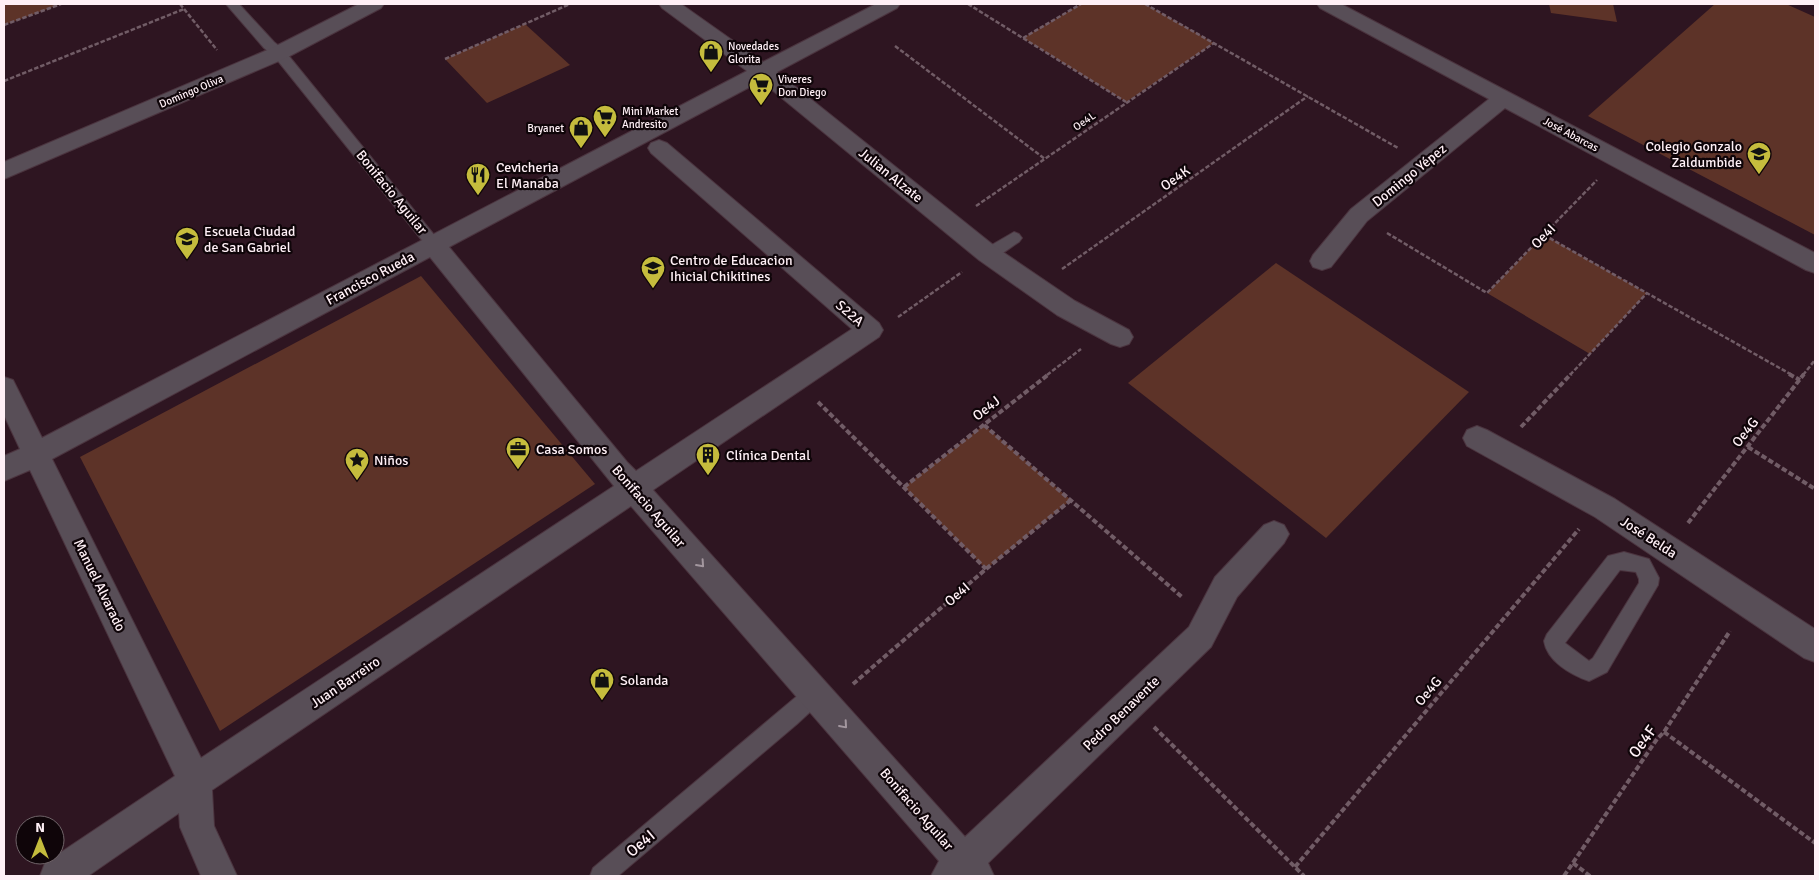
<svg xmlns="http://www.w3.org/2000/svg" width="1819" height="880" font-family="Signika,sans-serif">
<rect width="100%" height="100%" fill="#2e1521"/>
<g fill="#5d3328">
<path d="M4,4H61L4,25Z"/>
<path d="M1081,4H1145L1214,43L1126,102L1023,38Z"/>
<path d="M1549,4H1613L1617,22L1551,13Z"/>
<path d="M1715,4H1786L1815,17V235L1588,116Z"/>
<path d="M525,24L570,65L487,103L445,59Z"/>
<path d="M1544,235L1647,293L1590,354L1487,293Z"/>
<path d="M1276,263L1469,392L1326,538L1128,383Z"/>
<path d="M421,276L595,484L220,731L80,457Z"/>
<path d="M984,425L1071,500L986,569L904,487Z"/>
</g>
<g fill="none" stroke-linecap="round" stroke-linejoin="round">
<defs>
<g id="lane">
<path d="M226,4H239L274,42L284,50L439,241L442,245L439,249L434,251L429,249L274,56L264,48Z"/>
<path d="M1014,232L1019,234L1022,238L1019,242C1009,248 995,262 983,258L980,254L983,250Z"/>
<path d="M1624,552L1649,559L1659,578L1658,585L1607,672L1589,681C1571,675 1547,661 1544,641L1547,634L1608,556ZM1620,570L1636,572L1639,579V583L1593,658L1589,661L1565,643Z"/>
<path d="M816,683L823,686L826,693L823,700L797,724L618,876H590L593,868L809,686Z"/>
</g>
<g id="street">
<path d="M359,4H384L381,8L286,58L4,179V162L272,48Z"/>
<path d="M659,4H681L763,62L876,4H900L897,8L777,72L997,248L1075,301L1129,330L1133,337L1129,344L1120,347L1111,344L1057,315L979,260L761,81L449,247L627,462L636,471L852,329L651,153L648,148L651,143L659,140L667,143L879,323L883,330L879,337L653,490L965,837L1189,627L1215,577L1264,525L1274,521L1284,525L1289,534L1284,543L1237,597L1211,647L988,863L994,876H931L939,861L631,506L212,790L214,826L237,876H201L180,827L179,813L88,876H40L45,863L175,776L30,470L4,481V456L20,449L4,415V377L13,380L42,438L747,71L662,8ZM430,257L614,486L201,758L52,459Z"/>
<path d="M1317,4H1341L1815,253V273L1806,270L1505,108L1367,221L1331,267L1322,270L1313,267L1310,261L1313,255L1351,209L1489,99L1320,8Z"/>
<path d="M1477,426L1487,430L1615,499L1815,629V662L1804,658L1595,517L1467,446L1463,438L1467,430Z"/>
</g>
</defs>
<use href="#lane" stroke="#4b343f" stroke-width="2"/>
<use href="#street" stroke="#4b343f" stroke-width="2"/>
<g stroke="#715c66" stroke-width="2.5" stroke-dasharray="4.5 2" stroke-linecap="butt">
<path d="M180,4L217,50"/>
<path d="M968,4L1126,102"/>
<path d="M1145,4L1398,148"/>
<path d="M4,25L61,4"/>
<path d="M1023,38L1081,4"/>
<path d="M895,46L1045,159"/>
<path d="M445,59L570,4"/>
<path d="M4,81L184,9"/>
<path d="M976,206L1214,43"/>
<path d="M1387,233L1487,293L1597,180"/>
<path d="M1544,235L1792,375"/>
<path d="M1062,269L1308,96"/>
<path d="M898,317L962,272"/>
<path d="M1047,375L1081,349"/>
<path d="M1570,375L1647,293"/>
<path d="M1803,375L1815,360"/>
</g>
<g stroke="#715c66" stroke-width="4" stroke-dasharray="5.5 2.5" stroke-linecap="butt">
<path d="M1789,374L1800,380"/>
<path d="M818,402L986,569"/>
<path d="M984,425L1182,597"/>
<path d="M1521,427L1571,374"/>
<path d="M1748,447L1815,489"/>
<path d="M904,487L1049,374"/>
<path d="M1688,523L1804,374"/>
<path d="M853,684L986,569L1071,500"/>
<path d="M1154,727L1304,876"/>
<path d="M1664,732L1815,843"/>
<path d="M1573,863L1590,876"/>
<path d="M1295,867L1579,529"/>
<path d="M1564,876L1657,739L1664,732L1730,631"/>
</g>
<use href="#lane" fill="#584e57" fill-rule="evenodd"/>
<use href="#street" fill="#584e57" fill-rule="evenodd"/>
</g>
<defs><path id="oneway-chevron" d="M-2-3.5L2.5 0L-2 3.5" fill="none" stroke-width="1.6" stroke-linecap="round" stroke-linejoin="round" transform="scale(1.25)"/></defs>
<g stroke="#a3979f">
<use href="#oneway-chevron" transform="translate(701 564) rotate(48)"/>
<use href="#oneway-chevron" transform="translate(844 725) rotate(49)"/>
</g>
<defs>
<symbol id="shop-pin" viewBox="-11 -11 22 30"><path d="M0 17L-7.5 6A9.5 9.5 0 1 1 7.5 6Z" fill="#c5bc3d" stroke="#0f0509"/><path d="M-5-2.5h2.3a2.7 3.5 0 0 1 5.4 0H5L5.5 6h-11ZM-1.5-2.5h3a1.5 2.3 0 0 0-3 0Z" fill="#111"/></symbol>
<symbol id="supermarket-pin" viewBox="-11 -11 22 30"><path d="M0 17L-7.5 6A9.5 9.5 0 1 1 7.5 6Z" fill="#c5bc3d" stroke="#0f0509"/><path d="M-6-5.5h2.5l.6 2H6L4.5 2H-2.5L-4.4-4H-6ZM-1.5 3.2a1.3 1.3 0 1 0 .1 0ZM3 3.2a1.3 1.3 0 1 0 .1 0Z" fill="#111"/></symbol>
<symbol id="school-pin" viewBox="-11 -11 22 30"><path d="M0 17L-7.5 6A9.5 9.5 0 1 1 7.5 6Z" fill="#c5bc3d" stroke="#0f0509"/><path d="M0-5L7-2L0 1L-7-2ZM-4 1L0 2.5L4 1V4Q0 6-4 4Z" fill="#111"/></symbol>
<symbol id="restaurant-pin" viewBox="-11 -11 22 30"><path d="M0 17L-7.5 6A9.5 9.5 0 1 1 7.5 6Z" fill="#c5bc3d" stroke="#0f0509"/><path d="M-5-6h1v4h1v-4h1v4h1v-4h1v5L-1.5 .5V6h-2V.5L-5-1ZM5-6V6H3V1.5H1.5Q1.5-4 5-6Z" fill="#111"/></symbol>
<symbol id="office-pin" viewBox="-11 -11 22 30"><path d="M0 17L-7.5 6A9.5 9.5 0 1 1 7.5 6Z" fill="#c5bc3d" stroke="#0f0509"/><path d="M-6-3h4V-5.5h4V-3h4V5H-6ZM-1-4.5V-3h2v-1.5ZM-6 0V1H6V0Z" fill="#111"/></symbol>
<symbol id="building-pin" viewBox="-11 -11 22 30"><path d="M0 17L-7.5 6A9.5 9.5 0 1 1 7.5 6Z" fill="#c5bc3d" stroke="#0f0509"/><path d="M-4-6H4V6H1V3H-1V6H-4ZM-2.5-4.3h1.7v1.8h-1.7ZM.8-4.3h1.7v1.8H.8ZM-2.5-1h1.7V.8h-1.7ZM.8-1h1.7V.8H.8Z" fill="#111"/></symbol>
<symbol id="sight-pin" viewBox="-11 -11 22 30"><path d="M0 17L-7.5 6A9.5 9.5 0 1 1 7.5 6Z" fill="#c5bc3d" stroke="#0f0509"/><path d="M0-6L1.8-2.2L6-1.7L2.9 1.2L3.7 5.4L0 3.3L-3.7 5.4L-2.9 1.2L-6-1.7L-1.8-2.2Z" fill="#111"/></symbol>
</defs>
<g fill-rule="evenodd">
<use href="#shop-pin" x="697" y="38" width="28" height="38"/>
<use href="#supermarket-pin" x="747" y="71" width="28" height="38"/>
<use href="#supermarket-pin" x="591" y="103" width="28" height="38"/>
<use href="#shop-pin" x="567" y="114" width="28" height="38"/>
<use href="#school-pin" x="1745" y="140" width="28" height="38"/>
<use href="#restaurant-pin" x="464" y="161" width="28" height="38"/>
<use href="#school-pin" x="173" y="225" width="28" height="38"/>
<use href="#school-pin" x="639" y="254" width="28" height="38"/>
<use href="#office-pin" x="504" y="435" width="28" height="38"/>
<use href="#building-pin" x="694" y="441" width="28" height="38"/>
<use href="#sight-pin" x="343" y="446" width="28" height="38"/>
<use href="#shop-pin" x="588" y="666" width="28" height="38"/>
</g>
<g text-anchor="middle" stroke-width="4.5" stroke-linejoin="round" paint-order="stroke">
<g font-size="11" fill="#fff0f6" stroke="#0f0509" text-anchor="start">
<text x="728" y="50">Novedades<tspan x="728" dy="13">Glorita</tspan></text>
<text x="778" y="83">Viveres<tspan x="778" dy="13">Don Diego</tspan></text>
<text x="622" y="115">Mini Market<tspan x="622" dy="13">Andresito</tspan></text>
<text x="564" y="132" text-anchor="end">Bryanet</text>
</g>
<g font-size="11" fill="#fff0f6" stroke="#0f0509">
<text transform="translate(191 91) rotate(-23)" y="4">Domingo Oliva</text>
<text transform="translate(1084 121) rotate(-35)" y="4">Oe4L</text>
<text transform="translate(1571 134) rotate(28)" y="4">José Abarcas</text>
</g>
<g font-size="14" fill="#fff0f6" stroke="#0f0509" text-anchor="start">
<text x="1742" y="151" text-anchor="end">Colegio Gonzalo<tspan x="1742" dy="16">Zaldumbide</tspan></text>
<text x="496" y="172">Cevicheria<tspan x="496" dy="16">El Manaba</tspan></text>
<text x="204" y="236">Escuela Ciudad<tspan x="204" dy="16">de San Gabriel</tspan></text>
<text x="670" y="265">Centro de Educacion<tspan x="670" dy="16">Ihicial Chikitines</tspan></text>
<text x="536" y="454">Casa Somos</text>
<text x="726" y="460">Clínica Dental</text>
<text x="374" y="465">Niños</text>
<text x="620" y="685">Solanda</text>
</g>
<g font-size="14" fill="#fff0f6" stroke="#0f0509">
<text transform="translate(891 175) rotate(39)" y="5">Julian Alzate</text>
<text transform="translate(1409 175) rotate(-39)" y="5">Domingo Yépez</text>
<text transform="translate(1175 178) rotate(-35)" y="5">Oe4K</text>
<text transform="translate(392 192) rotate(51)" y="5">Bonifacio Aguilar</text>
<text transform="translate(1543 236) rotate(-46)" y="5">Oe4I</text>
<text transform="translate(370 278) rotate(-28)" y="5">Francisco Rueda</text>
<text transform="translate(850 313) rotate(41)" y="5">S22A</text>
<text transform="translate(986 408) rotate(-38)" y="5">Oe4J</text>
<text transform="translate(1745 432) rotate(-52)" y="5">Oe4G</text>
<text transform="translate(649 506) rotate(49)" y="5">Bonifacio Aguilar</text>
<text transform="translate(1649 537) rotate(33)" y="5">José Belda</text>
<text transform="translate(100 585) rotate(64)" y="5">Manuel Alvarado</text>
<text transform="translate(957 594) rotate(-41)" y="5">Oe4I</text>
<text transform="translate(345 682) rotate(-34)" y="5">Juan Barreiro</text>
<text transform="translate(1428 691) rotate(-50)" y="5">Oe4G</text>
<text transform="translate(1121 713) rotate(-44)" y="5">Pedro Benavente</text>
<text transform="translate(917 809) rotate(49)" y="5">Bonifacio Aguilar</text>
</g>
<g font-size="16" fill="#fff0f6" stroke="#0f0509">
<text transform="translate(1642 741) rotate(-54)" y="6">Oe4F</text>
<text transform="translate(640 843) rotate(-40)" y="6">Oe4I</text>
</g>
</g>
<rect width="1819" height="880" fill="none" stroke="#fff0f6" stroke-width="10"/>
<g transform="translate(40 840)"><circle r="24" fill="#0f0509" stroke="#6f6368"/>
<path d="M0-4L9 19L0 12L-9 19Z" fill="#c5bc3d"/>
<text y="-8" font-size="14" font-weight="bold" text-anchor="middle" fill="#fff0f6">N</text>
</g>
</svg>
